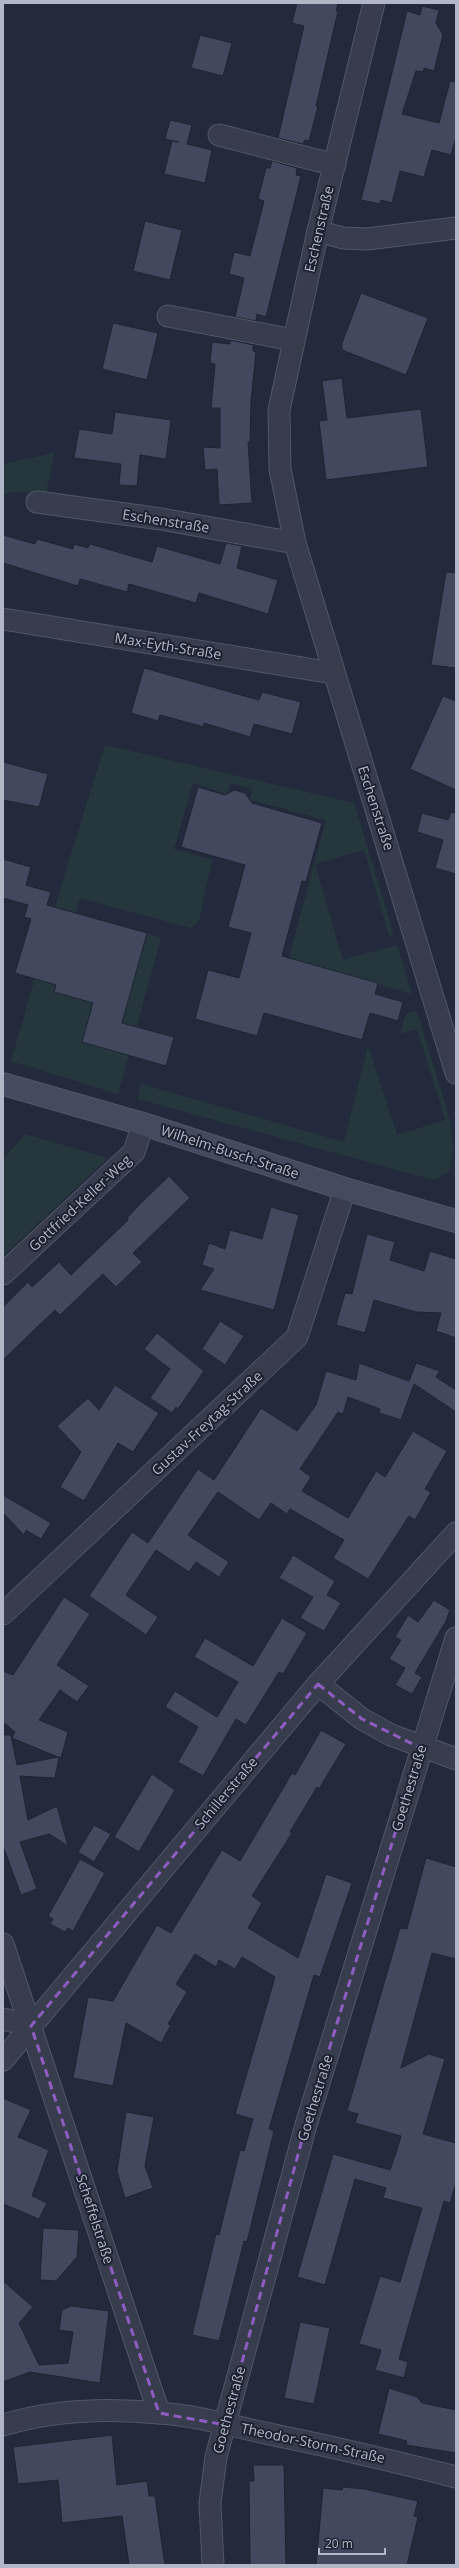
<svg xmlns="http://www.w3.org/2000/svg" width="459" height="2568" font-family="'Open Sans',sans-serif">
<rect width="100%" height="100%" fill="#232a3c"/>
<g fill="#25373d">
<path d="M54,453L46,493L15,492L3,494V464Z"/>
<path d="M105,745L354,803L394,935L389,936L364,850L315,864L343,960L397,945L412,994L289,958L326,820L250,800L252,789L230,783L227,794L193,783L174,849L212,860L199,921L191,928L80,898L54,991L125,1011L147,933L161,938L118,1094L11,1061L66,870Z"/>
<path d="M417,1011L449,1117L453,1149L449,1172L434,1180L138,1099L141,1084L344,1142L368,1046L397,1135L445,1120L417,1029L400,1034L406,1014Z"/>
<path d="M25,1134L108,1158L3,1256V1160Z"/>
</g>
<g fill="#42495e" stroke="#1e2433">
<path d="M297,3H338L336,11H338L316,106H318L309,141L305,140L303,144L278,138L304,26L292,23Z"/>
<path d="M422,6L439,10L436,23L443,35L434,71L424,68L423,72L416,71L402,114L439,123L450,81L456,82V137L451,155L432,150L424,177L400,171L392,203L381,200L380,204L361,200L407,11L420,15Z"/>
<path d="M200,35L232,43L223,76L191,68Z"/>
<path d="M170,120L192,125L187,144L212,150L205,183L164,174L172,141L179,142L165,139Z"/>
<path d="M272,161L297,168L296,175L301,176L266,317L257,314L256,321L235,317L244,278L229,274L234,252L250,256L264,201L258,199L266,168H270Z"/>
<path d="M145,221L182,230L170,280L133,271Z"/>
<path d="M361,293L428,318L406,375L342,350V343Z"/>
<path d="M113,323L158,333L147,380L102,369Z"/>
<path d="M230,340L253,345V351L256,352L251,401L250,442H248L252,503L219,505L217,469L205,470L203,447L220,448V408H211L215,364L210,363L212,342L230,344Z"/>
<path d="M342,378L347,418L421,409L428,467L326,480L319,421L327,420L322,381Z"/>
<path d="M115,412L171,420L166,459L140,455L137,486L119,485L121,464L74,458L79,429L112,434Z"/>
<path d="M3,535L35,544L37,539L73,549L74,544L88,548L90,544L152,562L157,546L220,564L226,543L242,546L237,568L278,580L268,614L199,593L196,603L129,584L127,592L80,579L78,586L3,563Z"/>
<path d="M446,572L456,573V668L431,665Z"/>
<path d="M144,668L259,700L262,692L301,702L292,734L254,724L250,737L204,723V727L160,715L158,721L131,713Z"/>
<path d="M443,696L456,701V790L410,769Z"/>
<path d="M3,762L48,774L39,807L3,800Z"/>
<path d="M198,787L225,795L234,790L245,793L252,803L322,823L306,882L302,881L282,956L378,983L375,994L403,1002L398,1021L370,1013L362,1040L264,1013L257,1036L195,1019L208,970L239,978L251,933L228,927L245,865L181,847Z"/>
<path d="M451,812L456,813V874L435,868L443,840L417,832L422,813L448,820Z"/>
<path d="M3,859L31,867L26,885L51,892L47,905L147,933L122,1023L174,1037L166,1066L82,1042L93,1003L54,992L56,985L15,973L31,919L24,917L28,905L3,898Z"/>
<path d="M169,1176L190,1198L133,1253L142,1262L116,1287L103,1274L60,1315L55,1310L3,1360V1307L28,1282L32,1287L59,1262L71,1275L128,1220L127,1218L140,1204Z"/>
<path d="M271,1207L299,1215L274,1310L200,1290L214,1269L202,1265L209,1243L225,1249L230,1230L262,1239Z"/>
<path d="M367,1234L395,1242L390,1260L424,1271L430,1251L456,1259V1338L436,1331L441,1313L416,1312L374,1300L365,1333L336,1325L345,1293L352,1294Z"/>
<path d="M220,1321L244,1336L225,1365L202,1349Z"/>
<path d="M157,1333L204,1371L178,1409L176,1407L172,1413L150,1398L170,1369L144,1349Z"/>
<path d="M359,1363L409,1381L416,1363L440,1371L436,1377L456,1390V1412L414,1384L401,1420L379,1413L380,1409L348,1397L343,1414L338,1412L300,1469L311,1477L302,1491L348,1518L376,1471L385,1477L413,1431L447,1451L425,1489L431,1492L415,1520L409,1516L368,1579L333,1558L344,1540L290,1509L287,1514L271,1503L259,1520L218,1492L188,1535L229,1562L219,1577L196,1562L189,1572L156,1550L126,1595L158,1617L146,1635L89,1596L132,1532L148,1543L198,1469L214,1480L261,1408L297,1431L316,1405L326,1371L356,1380Z"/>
<path d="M115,1385L159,1413L133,1452L118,1443L84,1501L60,1487L81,1452L57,1426L88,1398L99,1410Z"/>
<path d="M3,1495L51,1523L41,1539L26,1530L24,1535L3,1513Z"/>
<path d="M293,1555L335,1581L327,1595L341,1603L324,1631L300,1618L313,1597L279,1578Z"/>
<path d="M64,1597L90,1614L57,1665L89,1686L77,1702L60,1690L39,1720L68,1732L61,1758L59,1757L55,1778L20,1776L28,1820L57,1806L68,1846L49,1834L20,1842L37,1889L21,1895L3,1846V1735H11L17,1765L58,1757L12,1738L15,1732L3,1722V1671L13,1675Z"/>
<path d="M434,1600L450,1610L446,1621L415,1673L422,1677L412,1694L395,1685L405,1668L389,1659L401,1640L395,1637L408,1615L418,1622Z"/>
<path d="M282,1618L307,1633L283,1674L279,1672L246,1725L236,1719L203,1776L178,1762L198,1727L165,1707L175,1691L217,1717L238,1682L194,1657L205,1638L253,1666Z"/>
<path d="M321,1730L346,1744L319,1789L317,1787L290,1832L292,1833L252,1896L262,1903L248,1928L298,1958L326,1874L352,1883L320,1977L314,1975L285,2074L269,2129L274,2131L247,2242L244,2241L219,2341L192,2335L216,2234L219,2235L240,2150L244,2151L253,2119L235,2114L275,1977L242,1957L235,1969L219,1960L216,1967L195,1954L176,1984L187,1992L168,2024L171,2025L161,2043L126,2023L113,2086L73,2078L88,1997L113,2001L157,1925L171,1933L222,1850L240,1861L292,1773L295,1775Z"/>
<path d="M152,1774L175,1790L139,1852L114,1837Z"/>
<path d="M94,1825L111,1834L94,1862L78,1852Z"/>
<path d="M426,1858L456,1867V1959L432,1953L401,2068L429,2054L445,2059L423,2134L456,2143V2183L450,2203L444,2201L399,2359L408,2362L404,2378L375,2370L381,2350L359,2344L380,2276L400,2282L422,2208L383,2198L386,2188L355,2179L325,2285L297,2277L333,2154L390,2170L396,2153L401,2136L355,2123L358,2114L347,2111L400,1928L407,1929Z"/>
<path d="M80,1859L105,1873L73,1931L68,1928L65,1932L50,1924L53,1919L48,1916Z"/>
<path d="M3,2098L31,2110L18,2137L49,2150L32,2196L47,2203L39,2219L3,2204Z"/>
<path d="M126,2112L154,2117L145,2166L153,2188L125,2198L117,2171Z"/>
<path d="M43,2228L79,2230L77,2257L56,2281L40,2280Z"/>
<path d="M3,2281L33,2307L19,2323L39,2365L68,2363L73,2332L59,2330L62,2310L71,2306L109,2311L100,2383L30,2372L3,2382Z"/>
<path d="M300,2322L330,2328L314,2404L284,2398Z"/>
<path d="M389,2388L417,2397L422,2403L456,2410V2453L406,2445L407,2441L378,2434Z"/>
<path d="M112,2435L117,2485L147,2481L149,2496H155L165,2565H129L122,2516L62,2523L58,2480L18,2484L13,2447Z"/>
<path d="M253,2465H284L286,2565H250L249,2481H254Z"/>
<path d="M343,2487L364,2489L418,2501L414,2516L418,2517L407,2565H316L323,2488L342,2490Z"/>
</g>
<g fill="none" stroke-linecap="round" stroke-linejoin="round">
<defs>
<g id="street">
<path d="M374,3L318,231L279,410L280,469L295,543L456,1073"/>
<path d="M219,135L335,165"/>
<path d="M318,231L343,238L367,239L456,228"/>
<path d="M168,316L293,340"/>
<path d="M37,502L161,519L295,543"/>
<path d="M3,619L333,673"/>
<path d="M3,1274L134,1152L143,1124"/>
<path d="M3,1614L297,1337L345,1189"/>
<path d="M318,1684L362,1719L391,1735L456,1759"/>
<path d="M3,1944L159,2413"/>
<path d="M3,2019L31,2026"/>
<path d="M3,2060L318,1684L456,1533"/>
<path d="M3,2425C52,2410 109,2408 160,2413C200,2416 239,2428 279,2436C338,2448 397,2462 456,2477"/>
<path d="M213,2565L210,2503L216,2457L306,2125L456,1638"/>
</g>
<path id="secondary" d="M3,1084L143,1124L345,1189L456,1221"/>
</defs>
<use href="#street" stroke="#525767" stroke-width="23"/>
<use href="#secondary" stroke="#525767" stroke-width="24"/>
<use href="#street" stroke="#373d4c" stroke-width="21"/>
<use href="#secondary" stroke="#454b5f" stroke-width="22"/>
</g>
<path fill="none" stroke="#8e5dc2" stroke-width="3" stroke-dasharray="8 5" stroke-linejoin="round" d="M318,1684L362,1719L421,1748L306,2125L225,2425L159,2413L31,2026Z"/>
<g text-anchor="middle" stroke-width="4" stroke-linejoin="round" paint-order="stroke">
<g font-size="14" fill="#b2b7c7" stroke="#1c2231">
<text transform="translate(319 229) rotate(-77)" y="5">Eschenstraße</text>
<text transform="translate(166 521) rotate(9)" y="5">Eschenstraße</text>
<text transform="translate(168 646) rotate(9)" y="5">Max-Eyth-Straße</text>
<text transform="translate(376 808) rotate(72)" y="5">Eschenstraße</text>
<text transform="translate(230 1152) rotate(18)" y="5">Wilhelm-Busch-Straße</text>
<text transform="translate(80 1203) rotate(-43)" y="5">Gottfried-Keller-Weg</text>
<text transform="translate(207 1423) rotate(-43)" y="5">Gustav-Freytag-Straße</text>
<text transform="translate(409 1788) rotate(-73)" y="5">Goethestraße</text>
<text transform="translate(226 1793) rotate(-50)" y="5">Schillerstraße</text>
<text transform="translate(315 2098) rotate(-73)" y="5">Goethestraße</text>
<text transform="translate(95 2219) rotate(72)" y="5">Scheffelstraße</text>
<text transform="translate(229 2410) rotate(-75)" y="5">Goethestraße</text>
<text transform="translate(313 2443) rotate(12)" y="5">Theodor-Storm-Straße</text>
</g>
</g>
<rect width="459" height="2568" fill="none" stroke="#b2b7c7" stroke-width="8"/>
<path d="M319 2548v6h66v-6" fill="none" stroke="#b2b7c7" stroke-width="2"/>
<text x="325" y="2548" font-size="12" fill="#b2b7c7" stroke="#1c2231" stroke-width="3" paint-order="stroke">20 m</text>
</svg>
